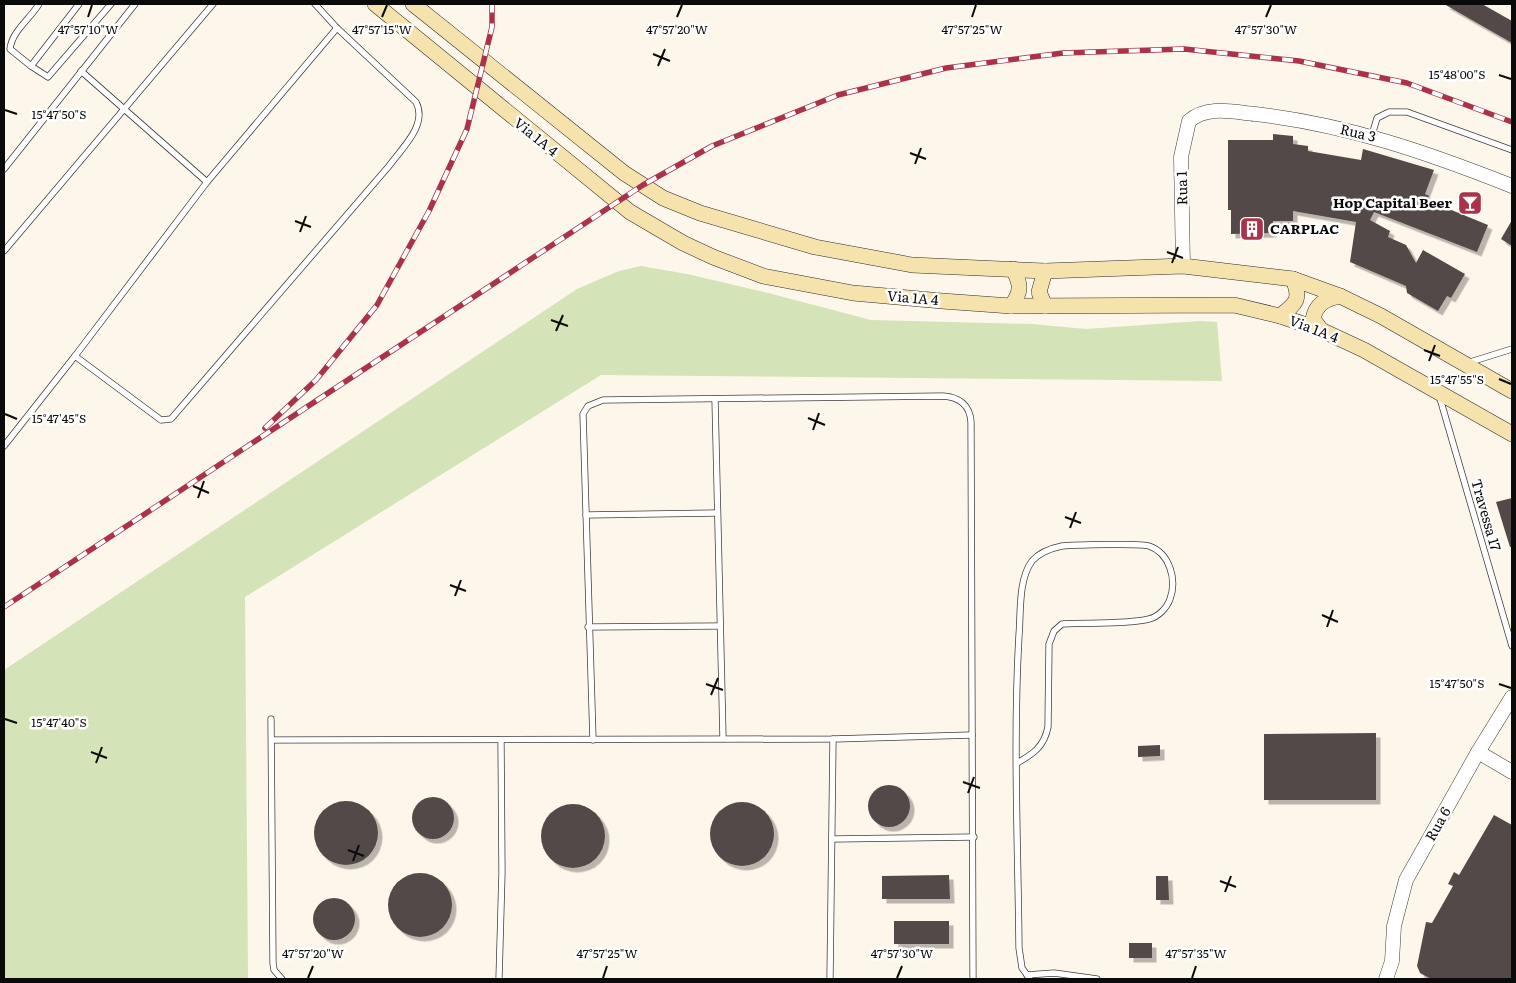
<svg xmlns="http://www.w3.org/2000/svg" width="1516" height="983" font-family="Literata,serif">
<defs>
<filter id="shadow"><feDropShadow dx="4.5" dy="4.5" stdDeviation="0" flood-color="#0004"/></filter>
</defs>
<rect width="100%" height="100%" fill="#fdf6ea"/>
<path fill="#d5e3b8" d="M641,266L687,274L768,293L871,320L1032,324L1086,329L1200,321L1217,322L1222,381L601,375L245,597L248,979H4V670L577,289L619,271Z"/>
<g fill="#524a48" filter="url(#shadow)">
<path d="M1444,4H1482L1512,21V43Z"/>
<path d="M1273,134L1293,136V144L1308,146V151L1361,160L1363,149L1434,170L1425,194L1429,196L1427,200L1488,225L1477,252L1374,212L1370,220L1390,231L1388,237L1406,245L1416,263L1423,250L1465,274L1451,298L1447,296L1438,311L1407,293L1406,286L1350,262L1356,222L1293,211V221H1273L1272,233L1231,234V210H1228V140H1273Z"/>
<path d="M1512,220V246L1501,239Z"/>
<path d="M1512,498V547H1510L1496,502Z"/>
<path d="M1376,733V800H1264V734Z"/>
<path d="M1160,745V756L1138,757V746Z"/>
<circle cx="889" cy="806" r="21"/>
<circle cx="433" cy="818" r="21"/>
<circle cx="346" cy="833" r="32"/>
<circle cx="742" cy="834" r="32"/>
<circle cx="573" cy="836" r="32"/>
<path d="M1494,815L1512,825V979H1431L1420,973L1417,966L1426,922L1432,923L1453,886L1448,884L1454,872L1459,875Z"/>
<circle cx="420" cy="905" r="32"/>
<path d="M949,875L950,899H882V876Z"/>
<path d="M1156,876H1168L1169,900H1156Z"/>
<circle cx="334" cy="919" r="21"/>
<rect x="894" y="921" width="55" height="23"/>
<rect x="1129" y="943" width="23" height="15"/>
</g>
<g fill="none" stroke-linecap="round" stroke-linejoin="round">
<defs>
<g id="service">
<path d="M39,4C30,19 12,31 10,49L31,66L48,77L111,4"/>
<path d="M31,66L79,4"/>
<path d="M81,71L207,182"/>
<path d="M1372,135L1377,118L1389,112H1407L1512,150"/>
<path d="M4,169L135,4"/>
<path d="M4,251L213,4"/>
<path d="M75,356L207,182L337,28"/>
<path d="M1467,363L1512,349"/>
<path d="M1439,395L1512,646"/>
<path d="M715,399L723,738"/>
<path d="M4,446L75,356L161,420L171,419L389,166C402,148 428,125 416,102L337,28L315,4"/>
<path d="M586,515L717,513"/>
<path d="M588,627L719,626"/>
<path d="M271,719L273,963L274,970L282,979"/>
<path d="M273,740L833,739L972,735"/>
<path d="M593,740L583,414L588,406L603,400L943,396C959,397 970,405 971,422L973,979"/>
<path d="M1017,763C1033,754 1044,747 1048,727L1049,644L1054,631L1062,624C1089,622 1123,625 1149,619C1158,617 1167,608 1170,599C1177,580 1170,553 1149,546C1142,543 1072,545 1062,546C1052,548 1039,553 1032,561C1018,580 1021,613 1019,635C1013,739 1018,844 1019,948L1022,968L1030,979"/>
<path d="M833,839L974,837"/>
<path d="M1027,975L1054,973L1097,979"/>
<path d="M499,979L502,872L501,741"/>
<path d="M830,979L833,739"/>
</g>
<g id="tertiary">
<path d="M1183,266L1181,157L1189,121C1207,105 1233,112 1255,114C1348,125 1426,152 1512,186"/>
<path d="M1478,752L1512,772"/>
<path d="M1386,979L1392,961L1394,926L1406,880L1478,752L1512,697"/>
</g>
<g id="secondary">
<path d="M375,4L630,212L683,243L713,257L763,276L853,293L942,301L1011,306L1234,305L1280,316L1321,330L1364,350L1512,434"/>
<path d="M413,4L624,173L663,198L700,213L815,247L912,265L1045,271L1183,266L1293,279L1340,296L1381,316L1512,391"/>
<path d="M1011,306C1022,292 1021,284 1013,269"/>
<path d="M1045,306L1039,292L1045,271"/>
<path d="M1280,316C1297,303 1301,299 1293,279"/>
<path d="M1321,330L1313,319C1316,304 1325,299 1340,296"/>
</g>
</defs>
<use href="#service" stroke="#3d3d3d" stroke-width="7"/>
<use href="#tertiary" stroke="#3d3d3d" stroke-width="15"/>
<use href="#secondary" stroke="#2c2c2c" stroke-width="16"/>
<use href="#service" stroke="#fff" stroke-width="5.5"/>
<use href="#tertiary" stroke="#fff" stroke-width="14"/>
<use href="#secondary" stroke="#f6e2ac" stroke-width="15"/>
<defs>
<g id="rail">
<path d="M265,428L316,380L377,305L429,211L467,129L492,27V4"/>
<path d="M4,607L643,185L712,146L838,95L946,68L1063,53L1184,49L1299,61L1407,83L1512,122"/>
</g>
</defs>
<use href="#rail" stroke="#aa334b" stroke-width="5.5"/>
<use href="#rail" stroke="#fff" stroke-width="4" stroke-dasharray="11" stroke-linecap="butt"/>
</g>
<path fill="none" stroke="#0a0a0a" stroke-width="2" d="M88,17L92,5M382,17L387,5M677,17L682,5M972,17L976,5M1266,17L1271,5M653,54L670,61M658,66L665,49M1499,75L1511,79M5,110L17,114M910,153L926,159M915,164L921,148M295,221L311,227M300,232L306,216M1167,252L1183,258M1172,263L1178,247M551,320L568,326M556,331L563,315M1424,350L1440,356M1429,361L1435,345M1499,379L1511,384M5,414L17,419M808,418L825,425M813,430L819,413M193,486L209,493M198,498L204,481M1065,517L1081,523M1070,528L1076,512M450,585L466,591M455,596L461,580M1322,615L1338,622M1327,627L1333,610M706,684L723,690M1499,684L1511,688M711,695L718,678M5,719L17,723M91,752L107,758M96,763L102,747M963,782L980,788M968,793L974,777M348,850L364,856M353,861L359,845M1220,881L1236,887M1225,892L1231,876M308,978L313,966M603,978L607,966M897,978L902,966M1192,978L1196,966"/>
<defs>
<symbol id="bar-square" viewBox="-11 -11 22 22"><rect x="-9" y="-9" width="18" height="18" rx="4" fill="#aa334b" stroke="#fff"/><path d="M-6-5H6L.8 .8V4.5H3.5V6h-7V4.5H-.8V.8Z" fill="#fff"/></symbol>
<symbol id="building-square" viewBox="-11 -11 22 22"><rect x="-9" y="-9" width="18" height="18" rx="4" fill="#aa334b" stroke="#fff"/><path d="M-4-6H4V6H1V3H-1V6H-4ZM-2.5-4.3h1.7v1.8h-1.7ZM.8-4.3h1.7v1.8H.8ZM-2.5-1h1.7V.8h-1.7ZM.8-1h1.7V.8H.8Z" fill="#fff"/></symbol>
</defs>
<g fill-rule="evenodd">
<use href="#bar-square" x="1456" y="189" width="28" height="28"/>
<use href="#building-square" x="1238" y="215" width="28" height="28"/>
</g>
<g text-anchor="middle" stroke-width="5" stroke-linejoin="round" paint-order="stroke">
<g font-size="14" fill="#0a0a0a" stroke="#fff">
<text transform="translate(1358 133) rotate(13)" y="5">Rua 3</text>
<text transform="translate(536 137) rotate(39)" y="5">Via 1A 4</text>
<text transform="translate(1182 188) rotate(-91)" y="5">Rua 1</text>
<text transform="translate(913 298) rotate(5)" y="5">Via 1A 4</text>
<text transform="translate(1314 329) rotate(21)" y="5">Via 1A 4</text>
<text transform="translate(1486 515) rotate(74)" y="5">Travessa 17</text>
<text transform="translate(1438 824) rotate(-61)" y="5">Rua 6</text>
</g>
<g font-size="14" font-weight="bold" fill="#0a0a0a" stroke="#fff" text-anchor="end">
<text x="1452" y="208">Hop Capital Beer</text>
<text x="1270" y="234" text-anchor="start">CARPLAC</text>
</g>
</g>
<g font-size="12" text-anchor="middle" fill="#0a0a0a" stroke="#fff" stroke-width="5" stroke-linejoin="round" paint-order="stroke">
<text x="88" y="34">47°57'10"W</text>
<text x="382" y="34">47°57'15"W</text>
<text x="677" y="34">47°57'20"W</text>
<text x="972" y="34">47°57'25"W</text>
<text x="1266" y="34">47°57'30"W</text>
<text x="1457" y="79">15°48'00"S</text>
<text x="59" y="119">15°47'50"S</text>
<text x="1457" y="384">15°47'55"S</text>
<text x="59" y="423">15°47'45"S</text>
<text x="1457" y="688">15°47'50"S</text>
<text x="59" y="727">15°47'40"S</text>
<text x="313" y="958">47°57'20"W</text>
<text x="607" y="958">47°57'25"W</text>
<text x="902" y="958">47°57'30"W</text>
<text x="1196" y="958">47°57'35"W</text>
</g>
<rect width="1516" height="983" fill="none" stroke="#0a0a0a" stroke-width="10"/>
</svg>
